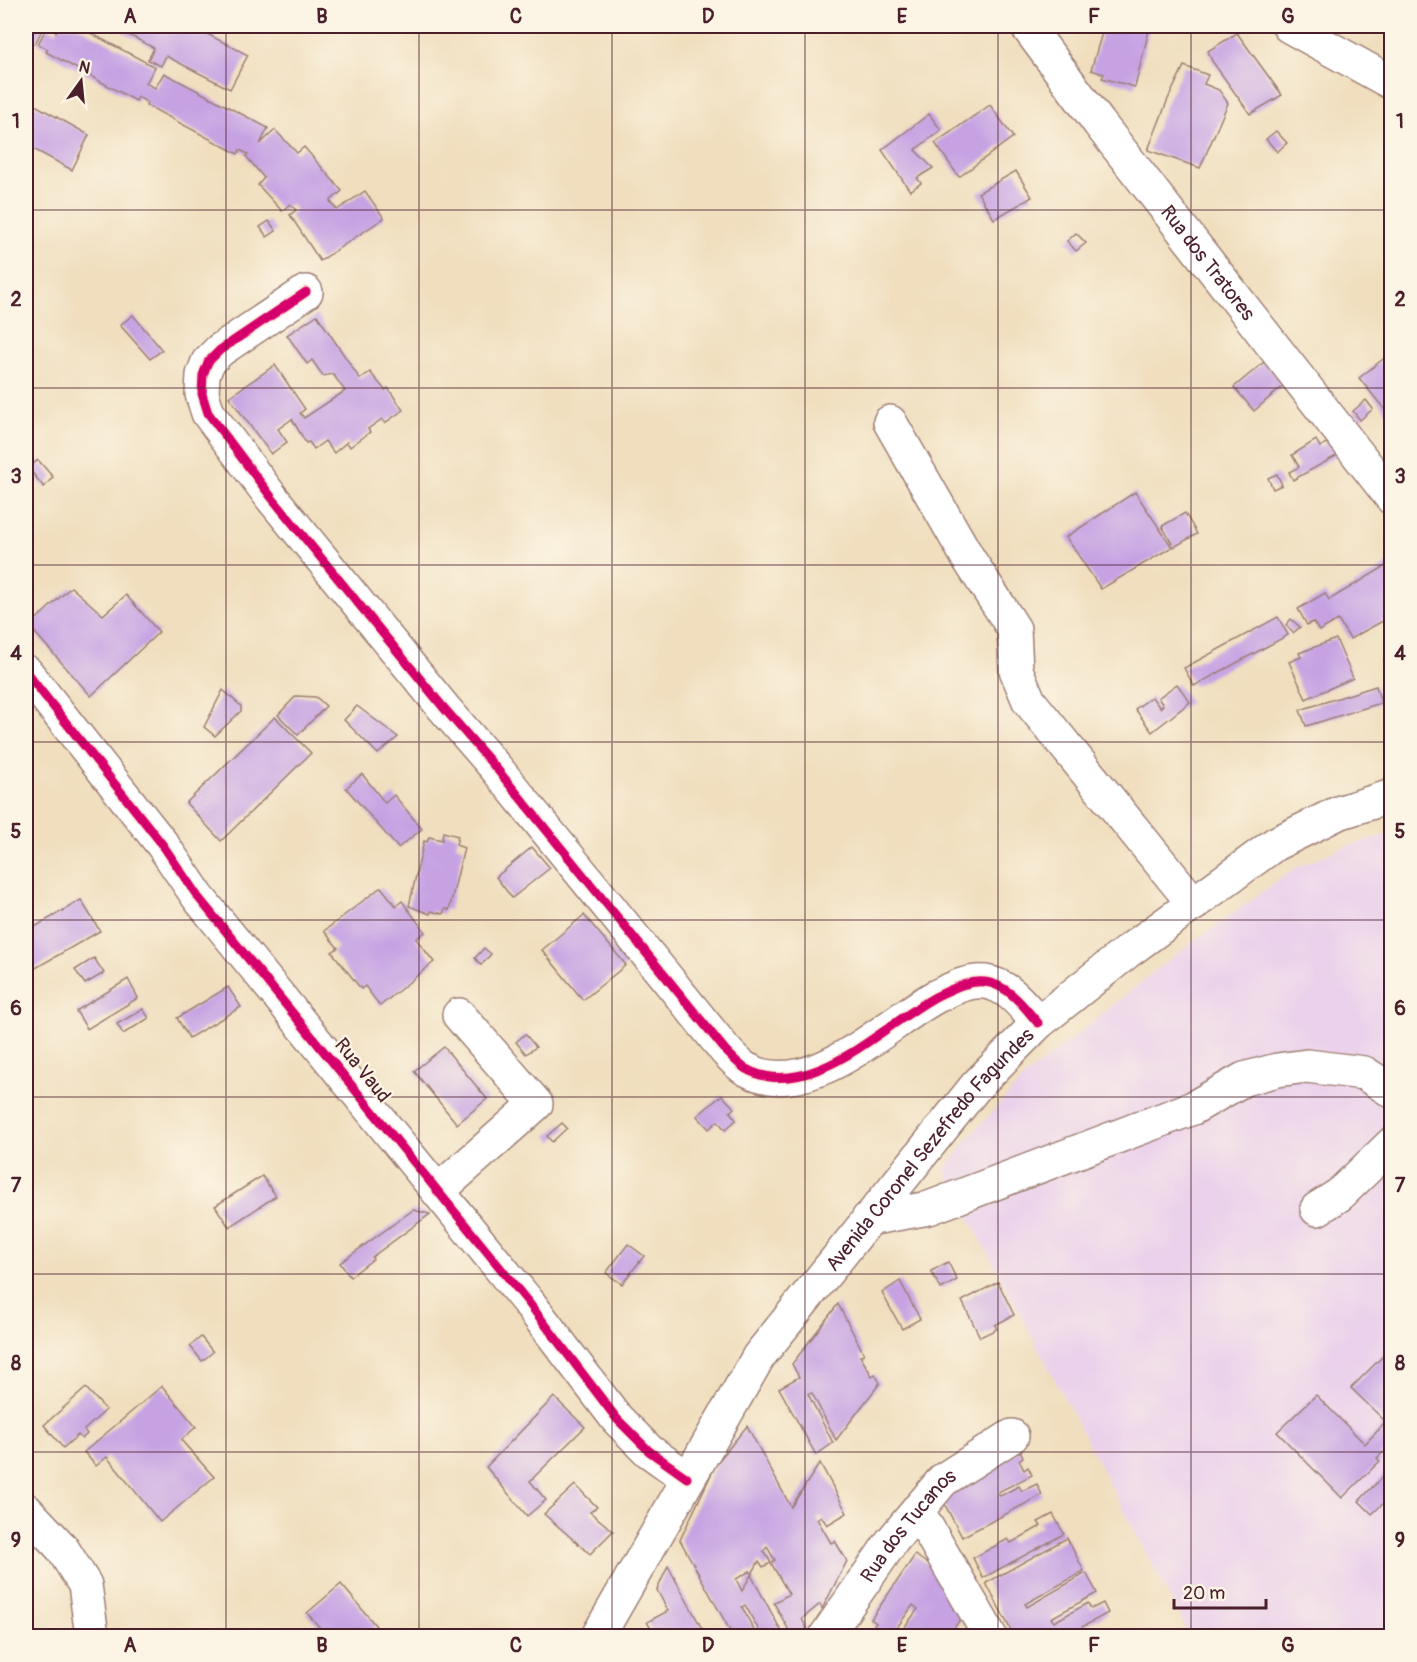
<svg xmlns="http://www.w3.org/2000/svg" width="1417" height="1662" font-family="Pangolin,sans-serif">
<rect width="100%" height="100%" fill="#fcf5e5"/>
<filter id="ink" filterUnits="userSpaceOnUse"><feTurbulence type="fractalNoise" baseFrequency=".0167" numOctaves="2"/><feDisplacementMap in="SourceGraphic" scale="12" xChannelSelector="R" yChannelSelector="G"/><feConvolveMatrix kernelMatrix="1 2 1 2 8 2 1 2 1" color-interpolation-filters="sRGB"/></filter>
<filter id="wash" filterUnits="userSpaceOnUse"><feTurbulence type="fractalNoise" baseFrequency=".008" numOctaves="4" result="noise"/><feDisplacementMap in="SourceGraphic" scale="24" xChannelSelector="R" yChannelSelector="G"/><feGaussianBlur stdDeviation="1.35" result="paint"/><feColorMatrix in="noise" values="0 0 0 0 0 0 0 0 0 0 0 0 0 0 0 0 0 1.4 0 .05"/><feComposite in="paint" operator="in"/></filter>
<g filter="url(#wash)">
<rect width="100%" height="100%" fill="#f0debe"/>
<path fill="#ebd1eb" d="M1391,834V1636H1190L944,1170L970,1136L1025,1077L1171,958L1297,867L1347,846Z"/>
<g id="blocks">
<g fill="#c6a2e3">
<path d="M26,26H44L35,44L26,40Z"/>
<path d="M60,26H77L155,67L146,83L155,88L164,73L268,128L260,144L275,130L297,153L304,147L342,191L330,201L337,210L365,191L384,218L320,261L290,215L296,210L290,204L282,211L258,185L264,178L246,156L248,154L240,150L238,154L146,105L147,102L138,97L136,101L46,52L48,49L38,44L47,27L56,32Z"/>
<path d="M112,26H192L248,55L230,89L166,56L161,66L148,60L154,48Z"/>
<path d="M1104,26H1150L1135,87L1102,78L1104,74L1091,70Z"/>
<path d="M1237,33L1282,95L1250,114L1212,61L1208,51Z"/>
<path d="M1184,66L1208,75L1204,84L1219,90L1228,103L1200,168L1148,150L1168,99Z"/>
<path d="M26,100L89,135L72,170L26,145Z"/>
<path d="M990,105L1013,137L959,177L935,143Z"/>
<path d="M929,114L941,130L915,150L933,168L917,178L921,183L910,191L882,150Z"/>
<path d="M1276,131L1287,143L1277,152L1266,139Z"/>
<path d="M1016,171L1032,197L994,219L978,193Z"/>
<path d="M269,221L276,231L267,237L260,227Z"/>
<path d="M1076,233L1086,243L1076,251L1067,241Z"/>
<path d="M133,315L162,350L150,359L120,325Z"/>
<path d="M317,315L360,379L370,372L385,390L388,388L403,410L385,423L382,419L368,429L370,432L350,447L347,442L334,453L325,441L314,449L309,442L306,443L292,419L278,429L287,442L271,454L229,397L275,365L305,409L300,413L304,418L345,391L333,374L323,376L312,360L307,364L287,335Z"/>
<path d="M1392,352V414L1390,416L1359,378Z"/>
<path d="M1264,362L1284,385L1254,411L1234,387Z"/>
<path d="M1366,400L1373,409L1360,420L1353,411Z"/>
<path d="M1316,440L1320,447L1328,442L1338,455L1293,480L1289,472L1299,467L1292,455Z"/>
<path d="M38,460L53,477L44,487L28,468Z"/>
<path d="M1277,474L1282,485L1273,489L1268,478Z"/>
<path d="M1135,492L1172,547L1101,589L1066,537Z"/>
<path d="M1185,513L1197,534L1174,547L1162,526Z"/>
<path d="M1392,562V616L1350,639L1338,620L1319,631L1313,622L1307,625L1298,609L1325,593L1329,600Z"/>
<path d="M71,587L103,615L126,595L159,632L91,696L29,626Z"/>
<path d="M1278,617L1288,635L1194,686L1184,668Z"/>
<path d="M1291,619L1300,627L1293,633L1286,625Z"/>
<path d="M1336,639L1353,678L1306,699L1289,662L1301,657L1299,653Z"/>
<path d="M1392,658V683L1389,684L1384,660Z"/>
<path d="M1177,684L1190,702L1152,732L1135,709L1152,697L1160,708L1163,705L1158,698Z"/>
<path d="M1376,686L1381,703L1306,726L1300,710Z"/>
<path d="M223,690L241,706V711L215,736L204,727Z"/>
<path d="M296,696L316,697L326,706L298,735L278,715Z"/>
<path d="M357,706L398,737L378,754L344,720Z"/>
<path d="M275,717L311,753L221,841L186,803Z"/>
<path d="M362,774L385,803L394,795L422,829L398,848L346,788Z"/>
<path d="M443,832L458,836L456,845L464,848L449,910L445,909L443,914L431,911L430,914L409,906L424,841L427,842L429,837L442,840Z"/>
<path d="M532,847L550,868L512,898L496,877Z"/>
<path d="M381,887L396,906L402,901L425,932L416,939L434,962L380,1006L365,986L361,989L332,952L338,948L324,931Z"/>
<path d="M81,900L100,931L34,969L26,956V932Z"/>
<path d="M584,915L626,965L583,1000L542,950Z"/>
<path d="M484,948L491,954L481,965L475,958Z"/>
<path d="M94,958L104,973L85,984L75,970Z"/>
<path d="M128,979L138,998L87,1029L76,1011Z"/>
<path d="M228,987L241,1007L189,1038L177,1018Z"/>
<path d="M143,1009L149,1018L123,1034L117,1024Z"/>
<path d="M525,1034L536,1047L526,1054L516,1042Z"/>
<path d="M444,1047L487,1099L457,1124L414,1071Z"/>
<path d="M722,1095L734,1108L730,1112L736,1120L725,1130L718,1121L709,1129L697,1116Z"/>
<path d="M562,1123L567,1128L552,1142L547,1136Z"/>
<path d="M262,1176L276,1196L229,1227L215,1206Z"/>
<path d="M413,1210L430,1214L372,1257L373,1259L350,1277L340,1263Z"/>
<path d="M628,1244L644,1256L622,1284L606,1273Z"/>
<path d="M948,1262L957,1280L941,1289L931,1271Z"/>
<path d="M900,1281L920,1319L902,1329L882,1293Z"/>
<path d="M998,1282L1014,1315L995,1325L997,1329L980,1337L962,1301Z"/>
<path d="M838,1304L864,1354L860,1356L872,1376L875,1374L880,1383L836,1440L812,1393L808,1394L833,1443L816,1455L779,1388L799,1377L792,1364Z"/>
<path d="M201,1337L213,1352L202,1361L190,1346Z"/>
<path d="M1392,1347V1458L1385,1451L1377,1458L1380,1461L1342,1498L1277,1432L1316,1395L1365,1444L1386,1422L1351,1388Z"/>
<path d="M162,1386L196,1427L181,1440L214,1477L160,1522L107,1457L96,1466L84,1452Z"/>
<path d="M86,1388L106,1410L84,1430L87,1434L82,1439L78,1435L63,1448L44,1425Z"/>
<path d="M554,1397L585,1427L530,1481L546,1500L527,1516L486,1467Z"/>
<path d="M747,1426L791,1507L820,1463L847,1513L827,1525L821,1516L817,1519L831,1543L835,1541L847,1561L822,1609L820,1604L802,1619L807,1628L802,1636H792L774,1603L789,1594L771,1563L775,1560L767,1547L764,1551L771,1563L763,1567L759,1561L752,1574L750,1571L736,1579L742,1591L751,1575L784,1636H762L745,1605L742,1607L757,1636H733L680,1540L716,1464Z"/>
<path d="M1020,1450L1023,1457L1019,1460L1024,1470L1028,1467L1032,1475L998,1492L1000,1496L1019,1486L1022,1491L1037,1484L1042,1495L962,1537L943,1501L955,1486Z"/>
<path d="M1388,1471L1392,1472V1495L1372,1514L1359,1501Z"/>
<path d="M575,1485L597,1507L590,1512L613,1531L590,1554L544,1514Z"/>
<path d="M1053,1514L1064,1534L983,1578L973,1558L1008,1539L1011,1543L1041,1526L1038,1522Z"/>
<path d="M1067,1538L1084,1571L1025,1604L1027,1607L1086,1573L1097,1593L1051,1618L1054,1622L1088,1603L1091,1609L1103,1603L1108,1613L1066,1636H1014L986,1583Z"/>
<path d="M915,1555L938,1571L963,1615L949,1636H898L918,1609L913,1605L891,1636H878L873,1627L876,1623L871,1619Z"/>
<path d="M668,1566L706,1636H642L653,1632L647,1622L668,1611L657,1590Z"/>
<path d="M341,1584L376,1626L364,1636H327L307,1613Z"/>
</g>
</g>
</g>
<g filter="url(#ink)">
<use href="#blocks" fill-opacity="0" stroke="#9d7e74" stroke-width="1.5"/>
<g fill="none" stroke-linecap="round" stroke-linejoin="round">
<defs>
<g id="minor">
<path id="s1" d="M1027,26L1099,123L1392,498"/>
<path d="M1289,26L1392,83"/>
<path d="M306,292L220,350L208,362L203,375L202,394L208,413L272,498L443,707L496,768L726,1051C732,1057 739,1065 746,1069C810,1104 884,1024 937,996C952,989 968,980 985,982C1009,985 1024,1007 1038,1023"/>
<path d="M890,422L968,558L1014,629L1016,670L1029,701L1194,904"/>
<path d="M26,672L162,844L198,897L528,1302L617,1419L649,1451L687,1478"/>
<path d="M438,1191L536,1104L459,1015"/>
<path d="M1317,1209L1339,1195L1392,1144"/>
<path d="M868,1219L929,1208L1193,1108L1244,1079L1277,1070L1307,1066L1364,1073L1392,1091"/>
<path d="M26,1510L62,1548L85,1585L92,1636"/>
<path d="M917,1510L990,1636"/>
<path id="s2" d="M826,1636L892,1541L943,1480L1012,1436"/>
</g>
<g id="major">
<path id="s3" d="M598,1636L759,1356L976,1086L1038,1023L1127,952L1275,844L1338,813L1392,796"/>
</g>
</defs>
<use href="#minor" stroke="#9d7e74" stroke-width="36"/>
<use href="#major" stroke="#9d7e74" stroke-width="36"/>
<use href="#minor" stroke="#fff" stroke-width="33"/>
<use href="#major" stroke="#fff" stroke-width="33"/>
<defs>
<g id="cycleway">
<path d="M306,292L220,350L208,362L203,375L202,394L208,413L272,498L443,707L496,768L726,1051C732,1057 739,1065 746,1069C810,1104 884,1024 937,996C952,989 968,980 985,982C1009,985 1024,1007 1038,1023"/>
<path d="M26,672L162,844L198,897L528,1302L617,1419L649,1451L687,1478"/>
</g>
</defs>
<use href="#cycleway" stroke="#fcf5e5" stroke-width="13"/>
<use href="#cycleway" stroke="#d6006c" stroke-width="9"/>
</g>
</g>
<path fill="none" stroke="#4a1f2b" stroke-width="1.5" stroke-opacity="0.55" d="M226,26V1636M419,26V1636M612,26V1636M805,26V1636M998,26V1636M1191,26V1636M26,210H1392M26,388H1392M26,565H1392M26,742H1392M26,920H1392M26,1097H1392M26,1274H1392M26,1452H1392"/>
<g text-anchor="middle" stroke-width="4.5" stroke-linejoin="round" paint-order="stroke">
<g font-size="20" fill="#4a1f2b" stroke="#fcf5e5">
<text dy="7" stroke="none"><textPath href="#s1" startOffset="298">Rua dos Tratores</textPath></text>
<text transform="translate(363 1070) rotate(51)" y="7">Rua Vaud</text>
<text dy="7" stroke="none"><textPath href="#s3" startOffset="591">Avenida Coronel Sezefredo Fagundes</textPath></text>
<text dy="7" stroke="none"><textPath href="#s2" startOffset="138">Rua dos Tucanos</textPath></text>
</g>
</g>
<rect width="1417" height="1662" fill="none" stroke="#fcf5e5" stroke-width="66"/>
<g transform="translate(81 81) rotate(15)" stroke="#fcf5e5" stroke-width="4.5" paint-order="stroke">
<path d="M0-4.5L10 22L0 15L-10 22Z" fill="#4a1f2b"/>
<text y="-9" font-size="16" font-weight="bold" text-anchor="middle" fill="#4a1f2b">N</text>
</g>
<path d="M1174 1599v9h92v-9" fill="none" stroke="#4a1f2b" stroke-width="3"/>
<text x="1183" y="1599" font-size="18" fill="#4a1f2b" stroke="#fcf5e5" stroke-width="4.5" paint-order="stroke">20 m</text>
<rect x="33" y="33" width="1351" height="1596" fill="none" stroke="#4a1f2b" stroke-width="2"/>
<g font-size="20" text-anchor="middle" font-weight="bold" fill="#4a1f2b">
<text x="130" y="23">A</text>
<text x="322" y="23">B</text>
<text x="516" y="23">C</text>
<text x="708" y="23">D</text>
<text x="902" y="23">E</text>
<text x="1094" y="23">F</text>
<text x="1288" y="23">G</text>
<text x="16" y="128">1</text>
<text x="1400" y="128">1</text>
<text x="16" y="306">2</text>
<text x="1400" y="306">2</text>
<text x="16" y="483">3</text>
<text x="1400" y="483">3</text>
<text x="16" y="660">4</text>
<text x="1400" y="660">4</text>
<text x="16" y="838">5</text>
<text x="1400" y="838">5</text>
<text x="16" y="1015">6</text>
<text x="1400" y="1015">6</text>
<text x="16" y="1192">7</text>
<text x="1400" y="1192">7</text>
<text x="16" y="1370">8</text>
<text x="1400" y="1370">8</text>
<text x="16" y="1547">9</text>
<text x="1400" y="1547">9</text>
<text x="130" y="1652">A</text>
<text x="322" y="1652">B</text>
<text x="516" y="1652">C</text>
<text x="708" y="1652">D</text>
<text x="902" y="1652">E</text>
<text x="1094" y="1652">F</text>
<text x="1288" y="1652">G</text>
</g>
</svg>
